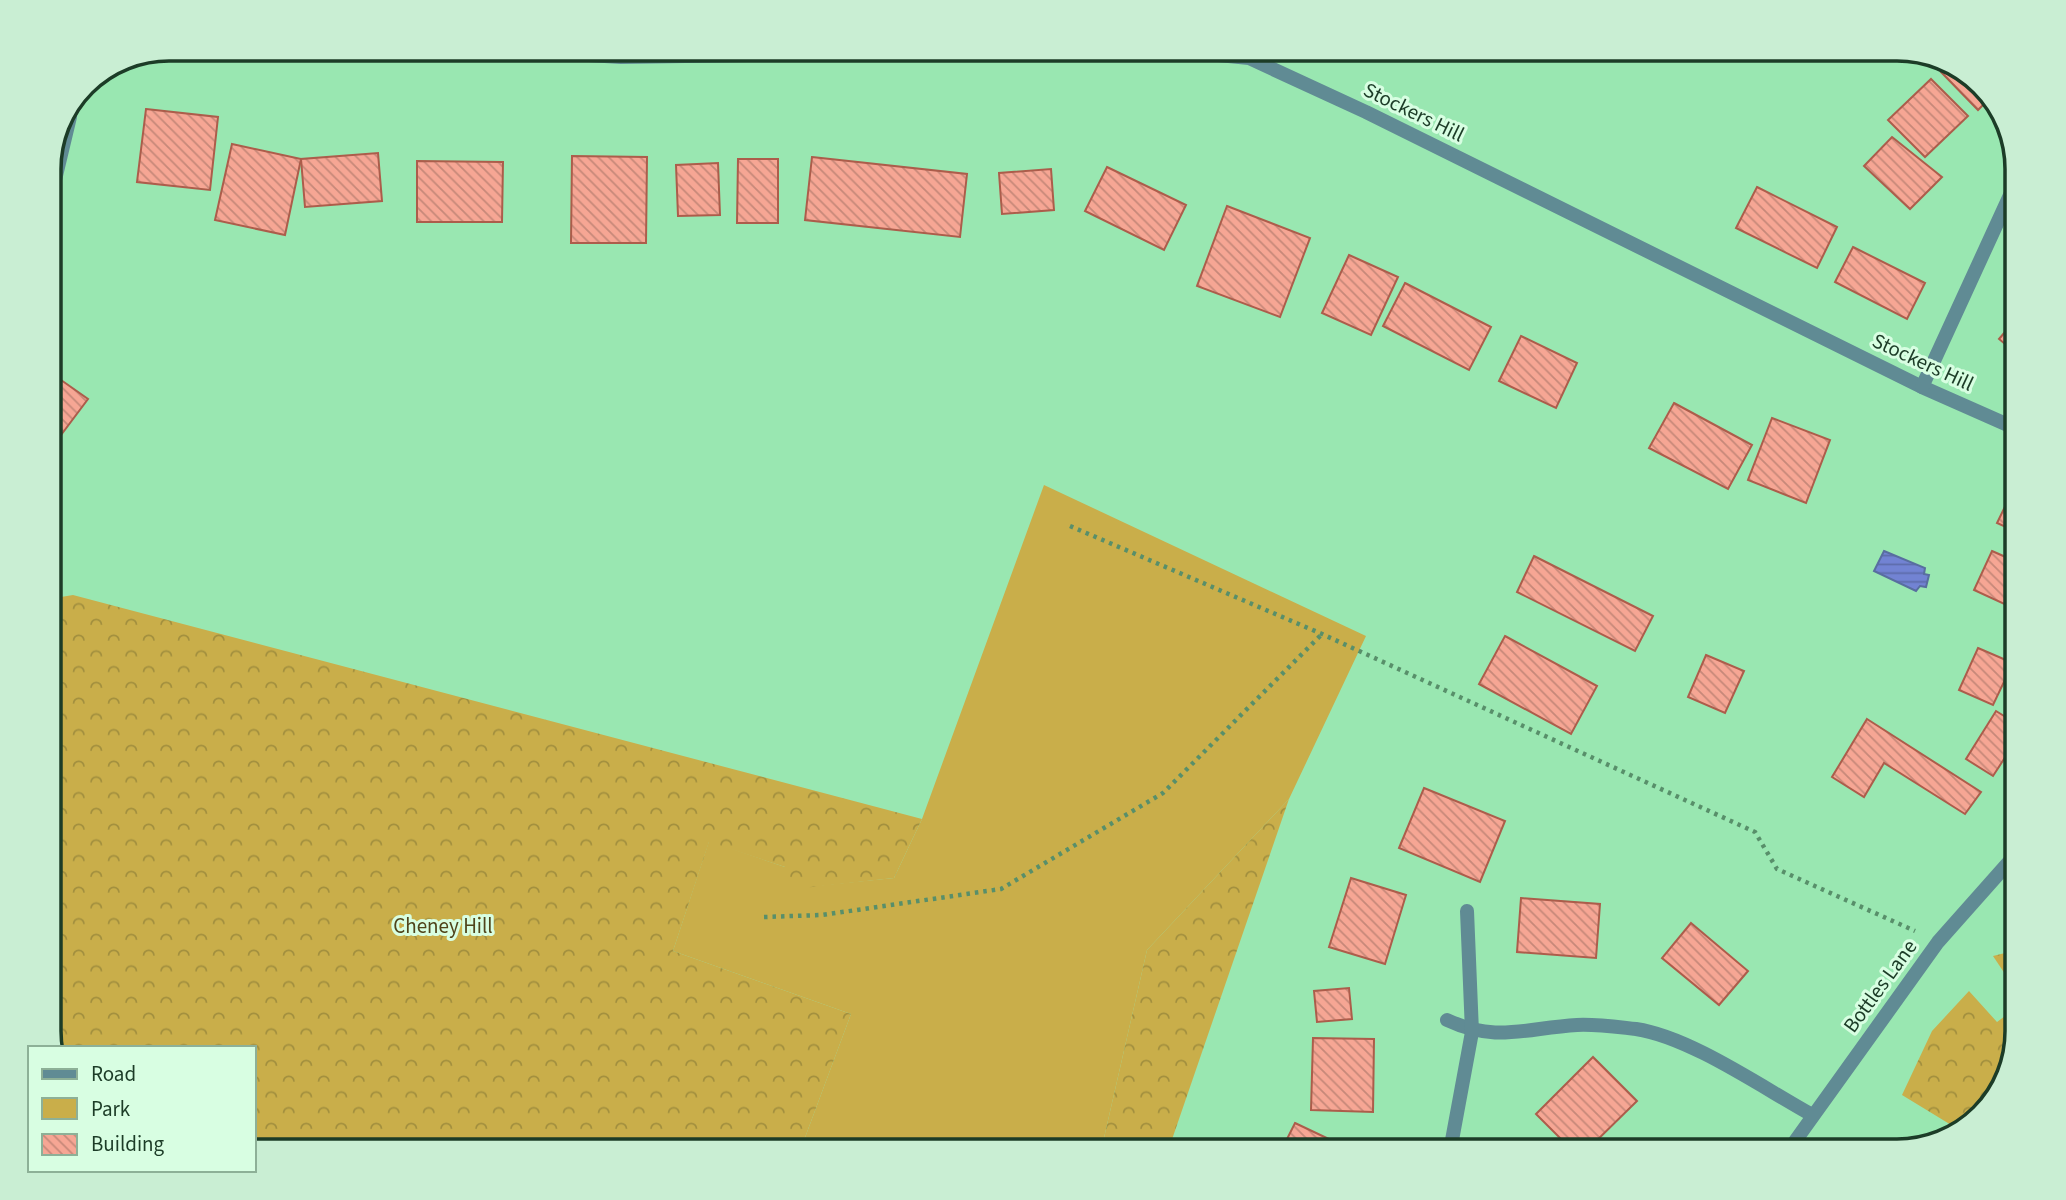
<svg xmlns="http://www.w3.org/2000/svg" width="2066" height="1200" font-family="'Source Sans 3',sans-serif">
<defs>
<pattern id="forest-crowns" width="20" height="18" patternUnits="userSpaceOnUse" patternTransform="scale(1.75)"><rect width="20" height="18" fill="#c9ae4a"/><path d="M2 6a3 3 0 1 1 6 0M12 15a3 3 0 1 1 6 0" fill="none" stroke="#a28f3e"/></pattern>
<pattern id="water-rules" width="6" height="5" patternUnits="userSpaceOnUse" patternTransform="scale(1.75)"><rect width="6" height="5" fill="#7283d3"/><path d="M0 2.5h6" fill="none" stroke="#5d6cab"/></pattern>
<pattern id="building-back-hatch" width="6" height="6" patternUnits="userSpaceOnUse" patternTransform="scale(1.75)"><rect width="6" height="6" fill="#f6a694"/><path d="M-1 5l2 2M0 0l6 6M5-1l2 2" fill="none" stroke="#c68879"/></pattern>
</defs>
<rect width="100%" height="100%" fill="#99e7b1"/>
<path fill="#c9ae4a" d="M1044,485L1366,636L1289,799L1147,950L1101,1151H800L851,1014L673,951L709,841L785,867V889L894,878L922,819Z"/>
<g fill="url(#forest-crowns)">
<path d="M73,595L922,819L894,878L785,890V867L709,842L673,951L851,1014L800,1151H254V1048H52L49,1038V599Z"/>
<path d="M1289,799L1168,1151H1101L1147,950Z"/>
<path d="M2017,950V992L1993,956Z"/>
<path d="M1969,991L1997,1022L2017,1007V1031L2001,1091L1961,1131L1902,1095L1932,1031Z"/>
</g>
<path fill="url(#water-rules)" stroke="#586e9f" stroke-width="2" d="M1884,551L1925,568L1924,574L1929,575L1926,587L1920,586L1916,591L1874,571Z"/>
<g fill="url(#building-back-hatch)" stroke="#ac5d4b" stroke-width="2">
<path d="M1951,63L1957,65L1990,98L1978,110L1941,72Z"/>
<path d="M1931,79L1968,116L1925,157L1888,120Z"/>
<path d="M146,109L218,117L210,190L137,182Z"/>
<path d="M1892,137L1942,177L1910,209L1864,166Z"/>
<path d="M232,144L301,159L285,235L215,220Z"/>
<path d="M378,153L382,201L305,207L301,159Z"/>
<path d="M572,156L647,157L646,243H571Z"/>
<path d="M812,157L967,174L960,237L805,220Z"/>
<path d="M738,159H778V223H737Z"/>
<path d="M417,161L503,162L502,222H417Z"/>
<path d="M718,163L720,215L678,216L676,165Z"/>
<path d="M1107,167L1186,205L1164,250L1085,211Z"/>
<path d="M1051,169L1054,210L1002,214L999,173Z"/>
<path d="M1757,187L1837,227L1817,268L1736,228Z"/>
<path d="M1227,206L1310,238L1280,317L1197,286Z"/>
<path d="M1853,247L1925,283L1907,319L1835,282Z"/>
<path d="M1349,255L1398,277L1371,335L1322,313Z"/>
<path d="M1405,283L1491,327L1469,370L1383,326Z"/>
<path d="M2017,318V354L1999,339Z"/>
<path d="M1521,336L1577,363L1556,408L1499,381Z"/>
<path d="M61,380L88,399L49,451V395Z"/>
<path d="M1674,403L1752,445L1728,489L1649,448Z"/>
<path d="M1772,418L1830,440L1806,503L1748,480Z"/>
<path d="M2017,482V532L1997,523Z"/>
<path d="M1992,551L2017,562V599L2013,608L1974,590Z"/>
<path d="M1534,556L1653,616L1635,651L1517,592Z"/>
<path d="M1505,636L1597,686L1571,734L1479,684Z"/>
<path d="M1978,648L2013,663L1993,705L1959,690Z"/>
<path d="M1706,655L1744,671L1725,713L1688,697Z"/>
<path d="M1996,711L2017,724V739L1993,776L1966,759Z"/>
<path d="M1867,719L1981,792L1965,814L1884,763L1864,797L1832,777Z"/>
<path d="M1424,788L1505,821L1480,882L1399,848Z"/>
<path d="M1351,878L1406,895L1385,964L1329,947Z"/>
<path d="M1521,898L1600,904L1596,958L1517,952Z"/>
<path d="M1691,923L1748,971L1719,1005L1662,958Z"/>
<path d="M1349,988L1352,1019L1317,1022L1314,991Z"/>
<path d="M1313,1038L1374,1039L1373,1112L1311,1110Z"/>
<path d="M1593,1057L1637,1101L1586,1151H1573L1536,1114Z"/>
<path d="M1295,1123L1350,1149L1349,1151H1281Z"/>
</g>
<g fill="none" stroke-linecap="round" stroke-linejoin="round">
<g stroke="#588f6a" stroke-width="4.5" stroke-dasharray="3.5 5" stroke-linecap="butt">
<path d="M1070,526L1322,634L1755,832L1777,869L1915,931"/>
<path d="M764,917L822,915L1001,889L1163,793L1322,634"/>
</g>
<g stroke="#608b94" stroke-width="14">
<path d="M490,49L621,57L1158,49L1249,58L1366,112L1922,387L2017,429"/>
<path d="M49,205L70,117"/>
<path d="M1922,387L2017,180"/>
<path d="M1447,1020C1496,1043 1526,1028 1577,1025C1596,1024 1617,1027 1636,1029C1690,1037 1763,1088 1812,1115"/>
<path d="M1450,1151L1472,1032L1467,911"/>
<path d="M1788,1151L1938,942L2017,853"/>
</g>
</g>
<g text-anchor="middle" stroke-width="6" stroke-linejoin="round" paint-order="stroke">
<g font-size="21" fill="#1c3c27" stroke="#d8fee2">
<text transform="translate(1414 112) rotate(26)" y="7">Stockers Hill</text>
<text transform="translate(1923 362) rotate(25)" y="7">Stockers Hill</text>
<text transform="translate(1880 986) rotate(-54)" y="7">Bottles Lane</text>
</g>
<g font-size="21" fill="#50441b" stroke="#d8fee2">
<text x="443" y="933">Cheney Hill</text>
</g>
</g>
<path d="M0 0H2066V1200H0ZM169 61H1897A108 108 0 0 1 2005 169V1031A108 108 0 0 1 1897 1139H169A108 108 0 0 1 61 1031V169A108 108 0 0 1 169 61Z" fill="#c9eed3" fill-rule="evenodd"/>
<path fill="none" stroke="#1c3c27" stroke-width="3.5" d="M169 61H1897A108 108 0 0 1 2005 169V1031A108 108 0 0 1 1897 1139H169A108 108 0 0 1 61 1031V169A108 108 0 0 1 169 61Z"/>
<rect x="28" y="1046" width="228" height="126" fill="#d8fee2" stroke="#8db097" stroke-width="2"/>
<rect x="42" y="1069" width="35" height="10" fill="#608b94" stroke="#8db097" stroke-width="2"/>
<text x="91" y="1081" font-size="21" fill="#1c3c27">Road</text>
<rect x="42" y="1098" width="35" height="21" fill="#c9ae4a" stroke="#8db097" stroke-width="2"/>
<text x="91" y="1116" font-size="21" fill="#1c3c27">Park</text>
<rect x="42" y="1134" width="35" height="21" fill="url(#building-back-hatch)" stroke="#8db097" stroke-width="2"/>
<text x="91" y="1151" font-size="21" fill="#1c3c27">Building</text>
</svg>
